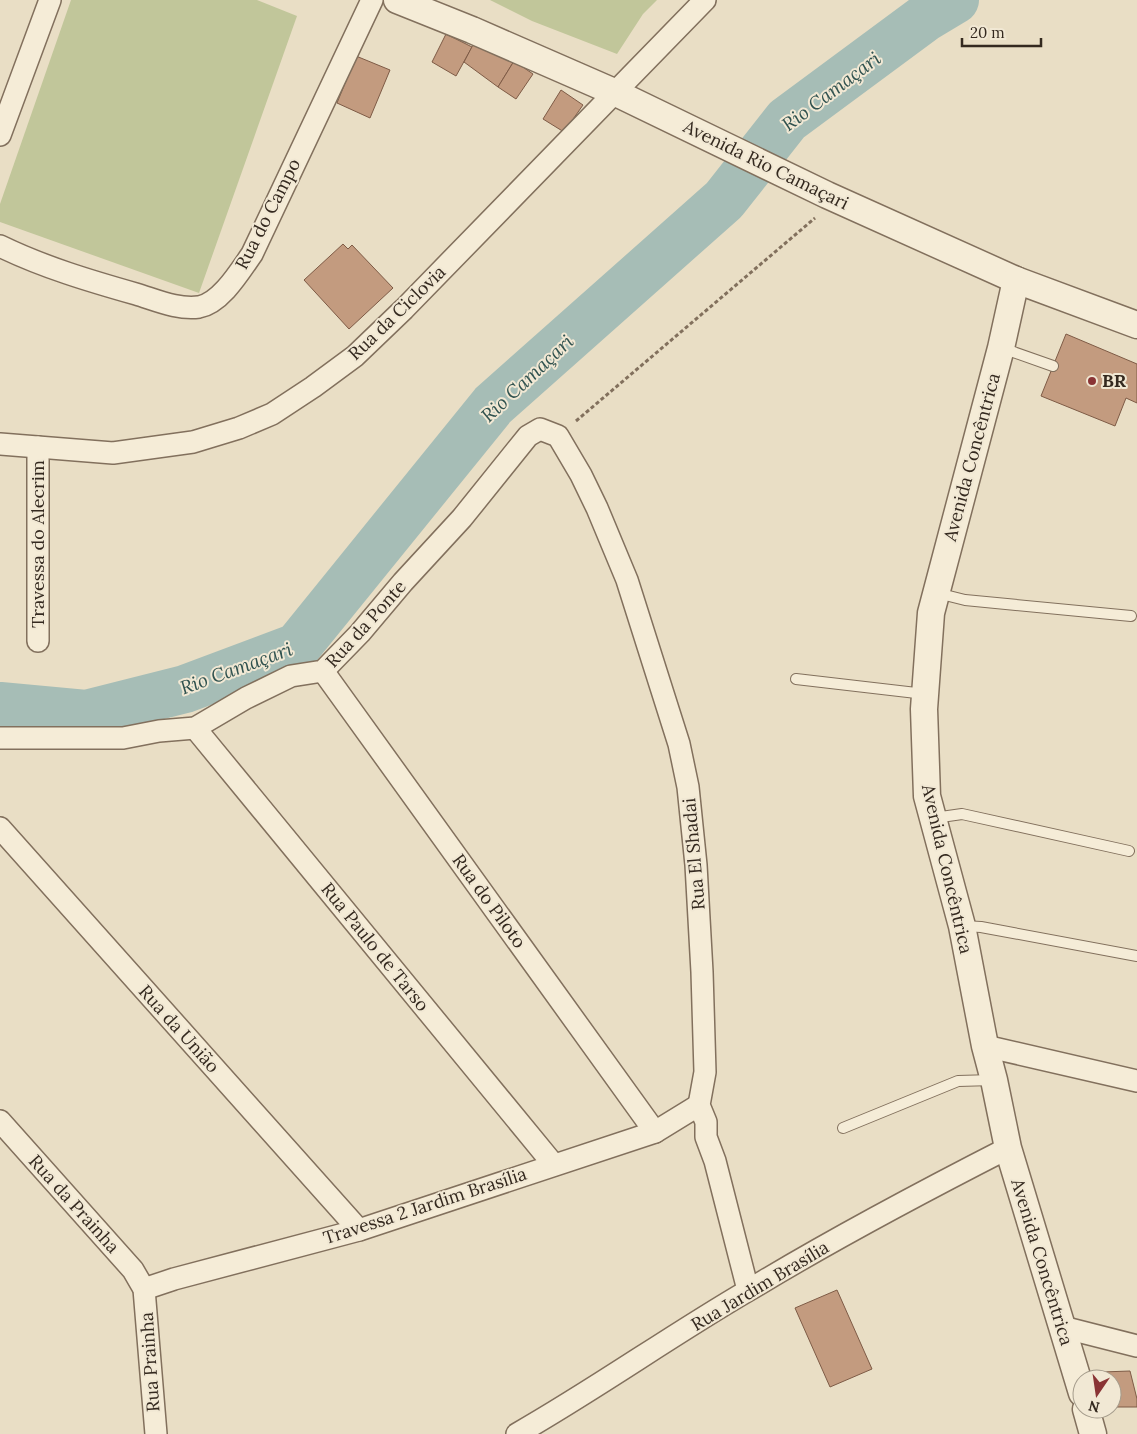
<svg xmlns="http://www.w3.org/2000/svg" width="1137" height="1434" font-family="Lora,serif">
<rect width="100%" height="100%" fill="#e9dec5"/>
<g fill="#c1c69a">
<path d="M71,0H257L297,16L199,293L0,222V204Z"/>
<path d="M490,0H657L643,14L617,54L532,21Z"/>
</g>
<g fill="none" stroke-linecap="round" stroke-linejoin="round">
<path stroke="#a6bdb6" stroke-width="48" d="M0,706L86,714L185,689L297,647L493,405L724,200L787,120L925,18L955,0"/>
</g>
<g fill="#c39b7f" stroke="#7e5b46">
<path d="M446,34L472,47L456,76L432,62Z"/>
<path d="M474,43L514,61L498,87L464,62Z"/>
<path d="M356,56L390,70L370,118L337,103Z"/>
<path d="M514,61L533,74L516,99L498,87Z"/>
<path d="M561,90L583,105L564,132L543,119Z"/>
<path d="M343,244L348,249L352,245L393,288L349,329L304,280Z"/>
<path d="M1066,334L1137,364V403L1126,398L1115,426L1041,396Z"/>
<path d="M837,1290L872,1369L830,1387L795,1308Z"/>
<path d="M1130,1371L1137,1399V1407H1112V1379H1103L1102,1372Z"/>
</g>
<g fill="none" stroke-linecap="round" stroke-linejoin="round">
<defs>
<g id="service">
<path d="M1002,348L1053,366"/>
<path d="M937,593L965,600L1131,616"/>
<path d="M796,679L925,694"/>
<path d="M934,818L962,814L1129,851"/>
<path d="M963,926L981,927L1137,956"/>
<path d="M843,1128L958,1081L993,1080"/>
</g>
<g id="minor">
<path d="M0,135L50,0"/>
<path d="M0,246C43,267 90,281 136,294C156,300 178,310 199,307C221,303 240,271 252,254L372,0"/>
<path d="M0,444L113,453L193,442L239,428L272,414L313,387L355,356L404,309L705,0"/>
<path d="M38,641V447"/>
<path d="M323,671L655,1132"/>
<path d="M195,728L554,1165"/>
<path d="M0,738H123L159,731L195,728L246,698L291,676L323,671L360,633L403,582L462,518L528,436L540,429L558,436L581,475L597,508L627,580L679,744L688,787L696,865L702,972L705,1072L699,1105L706,1122V1137L715,1161L748,1290"/>
<path d="M0,828L359,1230"/>
<path d="M985,1046L1137,1081"/>
<path d="M0,1121L133,1270L144,1289L156,1434"/>
<path d="M144,1289L174,1279L359,1230L655,1132L699,1105"/>
<path d="M1062,1327L1137,1346"/>
<path d="M517,1434C596,1389 670,1336 749,1290C833,1239 920,1193 1008,1148"/>
</g>
<g id="tertiary">
<path d="M397,0L472,30L614,92L827,195L1016,280L1137,325"/>
<path d="M1016,280L1001,348L931,613L924,709L927,796L962,926L985,1046L994,1080L1008,1148L1082,1393"/>
<path d="M1086,1409L1093,1434"/>
</g>
</defs>
<use href="#service" stroke="#82705d" stroke-width="12"/>
<use href="#minor" stroke="#82705d" stroke-width="24"/>
<use href="#tertiary" stroke="#82705d" stroke-width="29"/>
<path stroke="#82705d" stroke-width="3" stroke-dasharray="4 2.5" stroke-linecap="butt" d="M576,421L815,218"/>
<use href="#service" stroke="#f5ecd7" stroke-width="10"/>
<use href="#minor" stroke="#f5ecd7" stroke-width="21"/>
<use href="#tertiary" stroke="#f5ecd7" stroke-width="26"/>
</g>
<circle fill="#8a3435" stroke="#f1e8d4" stroke-width="2" cx="1092" cy="381" r="5"/>
<g text-anchor="middle" stroke-width="4" stroke-linejoin="round" paint-order="stroke">
<g font-size="18" fill="#34291f" stroke="#f1e8d4">
<text transform="translate(766 165) rotate(26)" y="6">Avenida Rio Camaçari</text>
<text transform="translate(268 214) rotate(-63)" y="6">Rua do Campo</text>
<text transform="translate(397 313) rotate(-44)" y="6">Rua da Ciclovia</text>
<text transform="translate(972 457) rotate(-75)" y="6">Avenida Concêntrica</text>
<text transform="translate(38 544) rotate(-90)" y="6">Travessa do Alecrim</text>
<text transform="translate(366 624) rotate(-48)" y="6">Rua da Ponte</text>
<text transform="translate(694 854) rotate(-95)" y="6">Rua El Shadai</text>
<text transform="translate(947 869) rotate(77)" y="6">Avenida Concêntrica</text>
<text transform="translate(489 901) rotate(54)" y="6">Rua do Piloto</text>
<text transform="translate(375 947) rotate(51)" y="6">Rua Paulo de Tarso</text>
<text transform="translate(179 1029) rotate(48)" y="6">Rua da União</text>
<text transform="translate(74 1204) rotate(48)" y="6">Rua da Prainha</text>
<text transform="translate(425 1206) rotate(-18)" y="6">Travessa 2 Jardim Brasília</text>
<text transform="translate(1042 1262) rotate(73)" y="6">Avenida Concêntrica</text>
<text transform="translate(760 1286) rotate(-31)" y="6">Rua Jardim Brasília</text>
<text transform="translate(150 1362) rotate(-94)" y="6">Rua Prainha</text>
</g>
<g font-size="18" font-weight="bold" fill="#34291f" stroke="#f1e8d4" text-anchor="start">
<text x="1102" y="387">BR</text>
</g>
<g font-size="19" font-style="italic" fill="#30524f" stroke="#f1e8d4">
<text transform="translate(831 91) rotate(-37)" y="7">Rio Camaçari</text>
<text transform="translate(527 378) rotate(-43)" y="7">Rio Camaçari</text>
<text transform="translate(236 668) rotate(-20)" y="7">Rio Camaçari</text>
</g>
</g>
<g transform="translate(1097 1394) rotate(193)"><circle r="24" fill="#f1e8d4" stroke="#a59c8c"/>
<path d="M0-4L9 19L0 12L-9 19Z" fill="#8a3435"/>
<text y="-8" font-size="14" font-weight="bold" text-anchor="middle" fill="#34291f">N</text>
</g>
<path d="M962 38v8h79v-8" fill="none" stroke="#34291f" stroke-width="2.5"/>
<text x="970" y="38" font-size="15" fill="#34291f" stroke="#f1e8d4" stroke-width="4" paint-order="stroke">20 m</text>
</svg>
